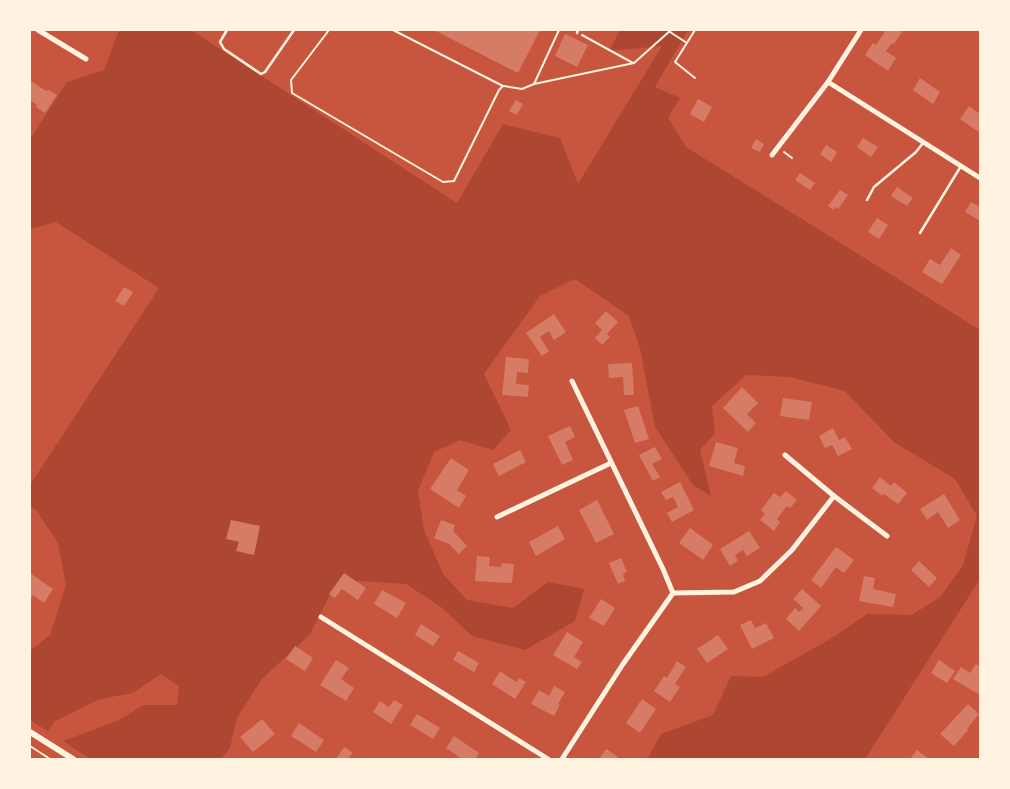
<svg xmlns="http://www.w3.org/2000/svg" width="1010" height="789" font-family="'DM Sans',sans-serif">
<rect width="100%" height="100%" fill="#c8553d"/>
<path fill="#ae4732" d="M119,30H191L457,203L503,124L560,138L578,184L662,46L609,51L620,30H688L655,87L680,98L668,118L686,147L980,330V579L865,759H656L648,758L661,734L713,715L731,676L763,677L832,638L867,614L912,615L940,597L963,565L977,516L955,479L894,442L845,391L789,377L746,375L712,406L715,433L700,450L711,496L693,485L655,427L640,348L629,316L575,279L540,296L484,374L511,430L493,450L460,440L434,452L418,491L424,530L443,574L467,600L513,608L548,582L584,589L575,621L525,650L472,636L441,607L406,584L357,581L330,595L310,634L261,680L237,718L230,748L221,759H90L63,741L117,721L144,705H177L179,686L161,674L133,693L100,699L55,721L48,731L30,720V651L50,635L66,585L58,543L36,510L30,506V485L159,288L56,222L30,229V136H32L67,82L104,70Z"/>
<g fill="#d67c66">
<path d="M434,30H540L518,73Z"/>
<path d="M886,30H899L902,32L894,44L892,43L886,51L896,58L888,71L865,55L873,43L876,45Z"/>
<path d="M565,34L588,45L577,67L555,56Z"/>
<path d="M920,78L940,92L933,104L913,90Z"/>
<path d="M31,81L46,91L49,90L57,95L45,113L36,107L37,105L30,100Z"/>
<path d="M698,99L712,107L704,122L690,114Z"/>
<path d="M516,100L523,104L517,115L509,111Z"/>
<path d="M969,106L980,114V133L960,119Z"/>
<path d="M863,138L878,147L871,157L857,147Z"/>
<path d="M756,139L764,144L760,152L751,148Z"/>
<path d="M826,145L837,152L831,162L820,154Z"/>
<path d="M800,173L815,183L810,190L795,180Z"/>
<path d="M897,187L913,198L907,206L891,196Z"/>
<path d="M840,190L848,195L838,209L835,207L834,210L828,206Z"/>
<path d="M971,202L980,207V221L965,212Z"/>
<path d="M877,218L888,225L879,239L868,232Z"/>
<path d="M951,248L961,255L942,284L922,272L930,259L940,265Z"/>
<path d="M124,287L133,292L124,306L115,301Z"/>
<path d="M606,311L618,322L607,334L610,337L602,345L595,338L602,330L595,323Z"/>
<path d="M554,314L566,332L554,340L549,331L540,337L549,351L542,356L526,333Z"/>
<path d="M506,357L529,359L528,373L517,372L516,384L529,385L528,397L502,395Z"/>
<path d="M632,363L634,395H624L623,377L609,378L608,364Z"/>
<path d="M742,387L758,403L747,414L756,423L748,432L723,408Z"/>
<path d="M783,398L812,402L809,420L780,416Z"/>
<path d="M638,406L649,439L635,443L624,410Z"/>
<path d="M570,426L575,437L565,442L573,460L562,465L548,436Z"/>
<path d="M833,428L839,440L845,437L852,449L838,456L832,445L825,448L819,436Z"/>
<path d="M716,442L738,448L734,463L745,466L743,476L709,466Z"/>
<path d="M655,447L662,459L652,464L660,477L653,481L639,455Z"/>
<path d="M520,450L526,462L499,476L493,464Z"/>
<path d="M451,458L469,470L457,490L466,496L459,508L430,489Z"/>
<path d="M880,477L891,486L894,482L907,493L898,504L884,494L882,496L872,488Z"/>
<path d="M680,482L694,510L672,522L667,513L678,507L673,497L666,500L661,492Z"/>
<path d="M786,491L797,500L790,508L787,506L777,519L780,522L774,531L760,520L765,514L761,510L774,493L780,497Z"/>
<path d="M944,494L960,520L948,528L938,512L927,520L920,509Z"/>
<path d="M597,500L614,534L596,543L579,510Z"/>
<path d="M231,520L260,526L254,555L236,551L239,542L226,539Z"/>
<path d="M441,520L455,525L453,531L467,546L459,554L449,544L434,538Z"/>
<path d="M558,526L565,539L536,556L529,542Z"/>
<path d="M690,528L713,545L703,560L679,543Z"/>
<path d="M749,531L760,548L747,556L743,550L735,555L738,561L730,566L720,549Z"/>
<path d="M836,547L854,560L844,573L836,567L821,588L811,580Z"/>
<path d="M477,556L490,557L489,566L501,567L502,563L514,564L512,583L475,581Z"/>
<path d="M621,558L627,572L623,574L625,581L618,584L609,563Z"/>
<path d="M919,561L937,578L929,587L911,570Z"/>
<path d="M30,573L53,589L44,603L33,595L30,600Z"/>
<path d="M344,573L366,588L358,600L342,589L335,598L329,594Z"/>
<path d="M864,576L875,578L873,589L896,594L893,607L859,601Z"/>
<path d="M802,589L821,606L799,631L786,619L795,608L799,612L803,608L793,599Z"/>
<path d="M382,590L406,603L397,618L374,604Z"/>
<path d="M601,599L615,608L604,626L589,618Z"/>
<path d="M751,620L755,628L766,623L774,638L752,649L740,625Z"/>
<path d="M421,624L440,636L433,646L415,635Z"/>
<path d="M567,632L583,642L574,657L582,662L577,669L553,655Z"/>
<path d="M718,635L728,649L707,663L697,649Z"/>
<path d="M295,646L313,658L305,671L286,659Z"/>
<path d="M458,651L479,663L474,672L453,660Z"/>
<path d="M336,660L349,668L341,679L354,688L346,701L320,685Z"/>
<path d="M939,660L955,671L947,683L931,673Z"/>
<path d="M677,661L686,667L675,684L680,687L670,702L654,691L664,676L667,678Z"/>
<path d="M980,663V695L953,679L961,667L970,673L976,664L979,666Z"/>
<path d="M500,671L516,682L519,678L526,682L515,699L492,684Z"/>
<path d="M554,686L565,692L558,704L560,705L554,716L531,704L539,690L549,696Z"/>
<path d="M642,699L656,709L640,733L626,723Z"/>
<path d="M394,700L403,705L391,724L373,712L380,701L389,707Z"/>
<path d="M968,704L979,714L967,729L968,730L954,746L940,734Z"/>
<path d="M417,714L440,728L433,739L410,725Z"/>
<path d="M262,719L275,734L253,752L240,737Z"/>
<path d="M299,723L324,740L316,752L291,736Z"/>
<path d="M454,736L479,753L475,759H462L446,748Z"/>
<path d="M344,747L353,753L349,757L352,759H336Z"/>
<path d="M606,749L618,757L616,759H599Z"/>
<path d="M917,750L929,759H910Z"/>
</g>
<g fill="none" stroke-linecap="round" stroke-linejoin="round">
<g stroke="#fff3e0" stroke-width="2">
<path d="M329,30L291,80L292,93L443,182L454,181L499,90L503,86L393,30"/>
<path d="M670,32L687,43"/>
<path d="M582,35L633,63"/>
<path d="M695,78L675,62L695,30"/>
<path d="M534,84L634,63L671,30"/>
<path d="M504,86L522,89L534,84L559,30"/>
<path d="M784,152L792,158"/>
<path d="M30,746L50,759"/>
</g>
<g stroke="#fff3e0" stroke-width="2.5">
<path d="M227,30L220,42L224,49L261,74L265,72L294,30"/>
<path d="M577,33L578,30"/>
<path d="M867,200L874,187L916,152L923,143"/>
<path d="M920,233L961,166"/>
</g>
<g stroke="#fff3e0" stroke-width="5">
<path d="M38,30L86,59"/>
<path d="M828,82L980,178"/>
<path d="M772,155L828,82L861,30"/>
<path d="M572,381L663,569L673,593"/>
<path d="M785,455L834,496L887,536"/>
<path d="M497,517L611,463"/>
<path d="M673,593L734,592L760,581L792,550L834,496"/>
<path d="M321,617L548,759"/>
<path d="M562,759L623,664L673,593"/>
</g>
<path stroke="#fff3e0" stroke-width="6" d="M30,732L73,759"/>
</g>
<rect width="1010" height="789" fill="none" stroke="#fff3e0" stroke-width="62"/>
</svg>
